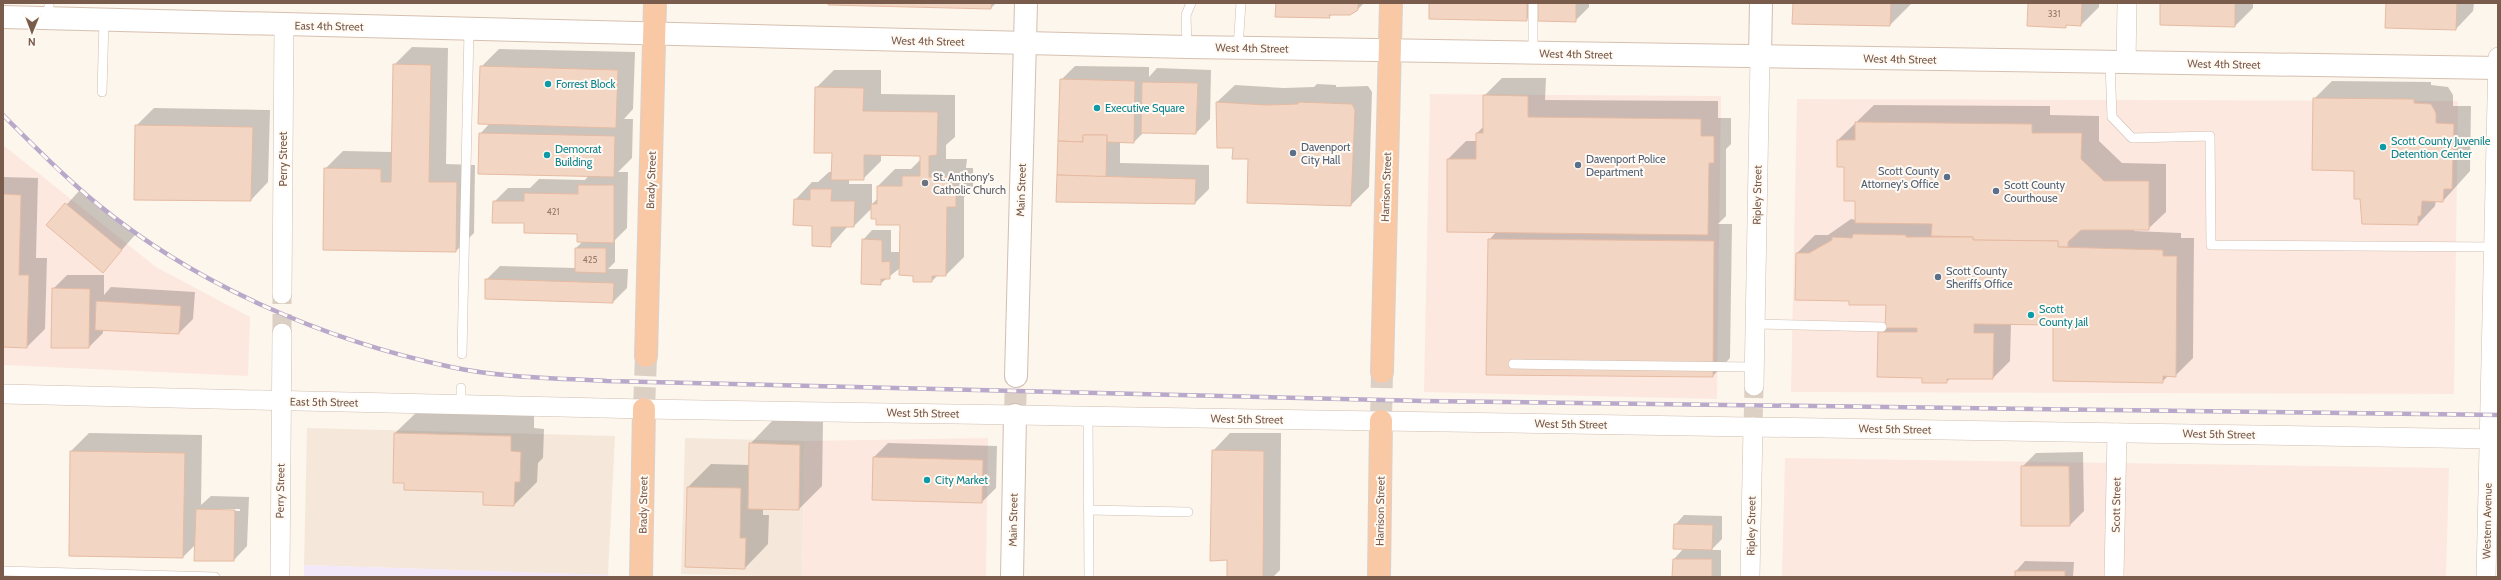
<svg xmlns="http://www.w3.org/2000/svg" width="2501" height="580" font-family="Cabin,sans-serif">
<rect width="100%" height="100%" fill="#fdf6ec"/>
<g fill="#f5e8da">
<path d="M307,428L615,436L608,575L304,565Z"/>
<path d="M685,438L805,441L802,577L681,574Z"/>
</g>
<g fill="#fde8e0">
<path d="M1430,94L1721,96L1717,399L1424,392Z"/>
<path d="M1797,99L2458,101L2454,394L1791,392Z"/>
<path d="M3,145L156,267L250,317L248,376L3,365Z"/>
<path d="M988,438L986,577H802L805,441Z"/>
<path d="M1785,458L2449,468L2446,577H1782Z"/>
</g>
<path fill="#f3e8fa" d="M304,565L608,575V577H304Z"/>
<g fill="#0003" fill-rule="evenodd">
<path d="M829,3H996L991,8Z"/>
<path d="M1277,3H1364L1354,13H1333L1329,17Z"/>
<path d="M1430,3H1589V7L1575,21L1539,7L1526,20Z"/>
<path d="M1794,3H1912L1890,25L1793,23Z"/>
<path d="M2029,3H2099V7L2081,25L2068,24L2065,27Z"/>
<path d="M2161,3H2253V8L2235,26Z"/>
<path d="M2387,3H2474L2473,11L2456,29Z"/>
<path d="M412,47L448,48L446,164L475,165L474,233L456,251L325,169L343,151L393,152L394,65Z"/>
<path d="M499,49L635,52L633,109L624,119H633L632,158L618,172H628L627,228L615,240V262L608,269H628L627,288L613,302L486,298V280L500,266L576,268V248L583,241L578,233L494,202L508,188H530L539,179L585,180L589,175L480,134L490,123L481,67Z"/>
<path d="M1075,66L1149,67V77L1157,68L1211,70L1210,119L1196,133L1144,132L1134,142H1120V163L1209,165V189L1195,203L1057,201L1061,80Z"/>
<path d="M834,70H881V94L955,95V137L946,145V159H967L966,168H973V188L964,197V257L946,275H938L932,281L900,268L880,284L863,240L872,230H891V252H900L901,224L877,218L872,208L854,226H848L830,246L795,200L812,182H818L829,172H832L833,152L816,88ZM881,154L921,155V159L911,169H895L878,186V198L872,204V184H849V179H863L881,161Z"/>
<path d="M1502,78H1546L1545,100L1718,101V118H1731V144L1726,149V216L1718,224H1732L1730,358L1713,376L1489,240L1496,232L1448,159L1466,141H1477V133L1484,126V96Z"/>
<path d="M2332,81L2431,82V85L2448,87L2453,95V106H2471L2470,171L2443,201L2436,200L2435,206L2418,224L2361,198L2356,170L2314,99Z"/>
<path d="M1317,84L1336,85V87L1368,86L1372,92L1369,187L1351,205L1249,158L1234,147L1217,102L1235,85L1284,88L1314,87Z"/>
<path d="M1874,105L2050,106V115L2099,116V141L2122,163L2166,164V212L2148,229H2134V231L2181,233V238H2194L2193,358L2175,376L2169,375L2162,382L2054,324H2011L2010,361L1993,378H1951L1946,382L1923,377L1879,332L1886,325L1887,304L1850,300L1796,299L1797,253L1815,235H1828L1851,219L1856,220V200L1838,140Z"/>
<path d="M154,108L270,110L268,182L251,200L136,126Z"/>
<path d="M3,177L38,178L36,258H47L45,329L27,347L3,346Z"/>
<path d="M80,190L135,235L103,271L48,225Z"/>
<path d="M67,275H104V295L111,287L195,292L193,319L179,333L103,329V333L89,347H52L53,289Z"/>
<path d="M419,410L534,412V428L544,429L543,458L538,463L537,482L514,505L484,491L394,482L395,433Z"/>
<path d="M773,420L823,422L822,486L799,509L763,508V515H769L768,544L745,568L688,487L711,464L750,465V444Z"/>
<path d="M89,433L202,435L201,505L211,496L249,497L247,546L234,560L196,544L183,557L70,555L71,451ZM209,509H240V511H209Z"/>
<path d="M1230,433H1281L1280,570L1273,577H1228V559L1213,451Z"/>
<path d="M888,443L997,446L996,488L982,502L874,457Z"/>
<path d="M2083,452L2084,511L2070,525L2022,467L2036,453Z"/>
<path d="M1684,515L1722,516V539L1711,550H1721V577H1673L1674,559L1684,548L1675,525Z"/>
<path d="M2025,561L2074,562L2073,577H2016V571Z"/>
</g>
<g fill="#f3d5c3" stroke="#e6bba3">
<path d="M828,3H992L991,9L828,5Z"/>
<path d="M1276,3H1358V10L1350,15H1329L1330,18L1275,17Z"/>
<path d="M1429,3H1527V21L1429,19Z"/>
<path d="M1538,3H1576V22L1538,21Z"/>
<path d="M1793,3H1891L1890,26L1792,24Z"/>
<path d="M2028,3H2082L2081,26L2066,25V28L2027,26Z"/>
<path d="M2160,3H2235V27L2160,25Z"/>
<path d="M2386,3H2457L2456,30L2385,28Z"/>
<path d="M393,64L431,65L429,182H457L456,252L323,250L324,168L381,169V182H391Z"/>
<path d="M480,66L618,70L616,128L478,124Z"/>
<path d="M1060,79L1135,81L1134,143L1107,142V135H1083V142L1058,141Z"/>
<path d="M1142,82L1198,83L1196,134L1141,133Z"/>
<path d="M815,87L864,88L863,111L938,112L937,155L929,156V177H949V186H956V207H947L946,276H932V282H913V276L899,275L900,225H876V219H871V204H877V186H902V176H920V156L864,155V180H831L832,153H814Z"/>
<path d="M1483,95L1528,96V117L1701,119V136H1714V163H1709L1708,235L1447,232V159H1476V133H1483Z"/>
<path d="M2313,98L2414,99V103L2431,104L2436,113V123L2454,124L2452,189H2444L2443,202L2422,201L2421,216H2418V225L2362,224L2360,199H2354V171L2312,170Z"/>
<path d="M1216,102L1266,105L1298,104V102L1352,104L1355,110L1351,206L1247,203L1248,159H1232L1233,148H1217Z"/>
<path d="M1855,122L2032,124V133H2082L2081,159L2104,181H2149V230H2081L2068,242V247H2058V241L1973,240V237L1931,236L1932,224L1855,223V201H1844V167H1837V140H1855Z"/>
<path d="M135,125L253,127L251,201L134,200Z"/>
<path d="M479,133L615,136L614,177L478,174Z"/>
<path d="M1083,135H1107L1106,177L1057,175L1058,141L1083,142Z"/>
<path d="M1057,175L1196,179L1195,204L1056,202Z"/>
<path d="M578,185H614V243L577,242V234L524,233V223H492L493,201H524V193L578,194Z"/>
<path d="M810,189H832L831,201H855L854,227H831V247L812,246V226L793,225L794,199L810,200Z"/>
<path d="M3,194L21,195L19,275H29L27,348L3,347Z"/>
<path d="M65,203L122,250L103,273L46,225Z"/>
<path d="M1853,234L1906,235V237H1973V240L2058,241V247L2163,250V256H2177L2176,377L2163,376V383L2053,381V325L1974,324V333H1994L1993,379H1947V383H1922V378L1877,377L1878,332H1917V328H1885L1886,305H1849V301L1795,300L1796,253H1809L1832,240V237L1852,238Z"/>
<path d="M862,239L882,240V262L890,261V279H881V285L861,284Z"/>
<path d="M1488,239L1714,241L1713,377L1486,375Z"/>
<path d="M575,248H606V273L575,272Z"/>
<path d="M485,279L614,283L613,303L485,299Z"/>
<path d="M52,288L90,289L89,348H51Z"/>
<path d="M96,301L181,306L179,334L95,330Z"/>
<path d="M394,433L511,436V451L521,452L520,482H515L514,506L483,505V492L404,490V483H393Z"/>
<path d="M749,443L800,445L799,510L748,509Z"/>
<path d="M1212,450L1264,451L1263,577H1227V560L1210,561Z"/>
<path d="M70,451L185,453L183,558L69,556Z"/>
<path d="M873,457L983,460L982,503L872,500Z"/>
<path d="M2021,466H2069L2070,526H2021Z"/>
<path d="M687,487L741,488L740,538H746L745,569L685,567Z"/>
<path d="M196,509L235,510L234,561H194Z"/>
<path d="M1674,524L1713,525L1712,550L1673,549Z"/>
<path d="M1673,559H1712V577H1672Z"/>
<rect x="2015" y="571" width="50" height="6"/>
</g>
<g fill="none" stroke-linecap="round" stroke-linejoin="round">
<g stroke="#dcd0c4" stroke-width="19" stroke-dasharray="19 10" stroke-linecap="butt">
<path d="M282,333V294"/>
<path d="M1753,427L1754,386"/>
</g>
<path stroke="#dcd0c4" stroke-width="22" stroke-dasharray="22 11" stroke-linecap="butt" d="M1015,415L1016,376"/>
<g stroke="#dcd0c4" stroke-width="22" stroke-dasharray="22 11" stroke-linecap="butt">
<path d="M644,409L646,356"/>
<path d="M1381,421L1382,372"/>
</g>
<defs>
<g id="service">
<path d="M49,18V3"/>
<path d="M1187,47L1186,15L1191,3"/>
<path d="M1238,48L1241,3"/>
<path d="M1533,53V3"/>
<path d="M2110,63L2112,117L2132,138L2210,136L2211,245L2497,247"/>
<path d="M102,92L104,20"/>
<path d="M1755,324L1882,327"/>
<path d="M462,354L469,30"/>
<path d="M1513,364L1754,367"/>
<path d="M461,405V388"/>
<path d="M1088,416L1089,577"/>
<path d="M1088,510L1188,512"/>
<path d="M3,571L215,577"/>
</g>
<g id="minor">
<path d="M2126,63L2127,3"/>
<path d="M282,294L284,25"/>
<path d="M1754,386L1760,57"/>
<path d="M3,394L644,409L2498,439"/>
<path d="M280,577L282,333"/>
<path d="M1750,577L1753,427"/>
<path d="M2114,577L2117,433"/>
<path d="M2486,577L2498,57"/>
</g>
<g id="tertiary">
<path d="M1760,57L1761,3"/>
<path d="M1016,376L1026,3"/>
<path d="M1012,577L1015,415"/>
</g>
<path id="secondary" d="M3,17L1187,47L2498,68"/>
<g id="trunk">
<path d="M646,356L655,3"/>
<path d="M1382,372L1391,3"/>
<path d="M641,577L644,409"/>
<path d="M1379,577L1381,421"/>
</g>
</defs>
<use href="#service" stroke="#d1beb0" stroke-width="10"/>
<use href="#minor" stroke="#d1beb0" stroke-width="20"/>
<use href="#tertiary" stroke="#d1beb0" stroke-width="24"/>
<use href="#secondary" stroke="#d6c0b0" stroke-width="24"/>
<use href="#trunk" stroke="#dad1cd" stroke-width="24"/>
<use href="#service" stroke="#fff" stroke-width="9"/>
<use href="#minor" stroke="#fff" stroke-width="19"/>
<use href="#tertiary" stroke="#fff" stroke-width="22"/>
<use href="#secondary" stroke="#fff" stroke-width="22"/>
<use href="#trunk" stroke="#f9c8a4" stroke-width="22"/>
<defs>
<path id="rail" d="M3,115C33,145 62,175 95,202C195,285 324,340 451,367C502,378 555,378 607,381L1424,401L2498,415"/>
</defs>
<use href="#rail" stroke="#b9a8c9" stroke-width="4.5"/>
<use href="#rail" stroke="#fffaf3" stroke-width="3" stroke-dasharray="9" stroke-linecap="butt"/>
</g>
<g fill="#0f9aa8" stroke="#fffaf3" stroke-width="1.5">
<circle cx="548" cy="84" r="4"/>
<circle cx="1097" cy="108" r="4"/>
<circle cx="2383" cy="147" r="4"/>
<circle cx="547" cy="155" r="4"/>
<circle cx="2031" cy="315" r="4"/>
<circle cx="927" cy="480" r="4"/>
</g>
<g fill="#5c6f8a" stroke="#fffaf3" stroke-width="1.5">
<circle cx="1293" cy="153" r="4"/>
<circle cx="1578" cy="165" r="4"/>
<circle cx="1947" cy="177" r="4"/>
<circle cx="1996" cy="191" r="4"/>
<circle cx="1938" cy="277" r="4"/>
</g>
<circle fill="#6b7280" stroke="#fffaf3" stroke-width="1.5" cx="925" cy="183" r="4"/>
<g text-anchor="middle" stroke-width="4" stroke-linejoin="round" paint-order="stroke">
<g font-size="9" fill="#987a6a">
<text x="2054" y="17">331</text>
<text x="553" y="215">421</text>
<text x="590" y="263">425</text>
</g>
<g font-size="11" fill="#7a5c4d" stroke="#fffaf3">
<text transform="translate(329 26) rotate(1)" y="4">East 4th Street</text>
<text transform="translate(928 41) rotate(1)" y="4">West 4th Street</text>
<text transform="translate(1252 48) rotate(1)" y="4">West 4th Street</text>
<text transform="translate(1576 54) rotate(1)" y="4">West 4th Street</text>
<text transform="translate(1900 59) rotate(1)" y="4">West 4th Street</text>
<text transform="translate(2224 64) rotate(1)" y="4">West 4th Street</text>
<text transform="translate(283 159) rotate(-90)" y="4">Perry Street</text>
<text transform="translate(651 180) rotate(-88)" y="4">Brady Street</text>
<text transform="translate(1386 187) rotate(-88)" y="4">Harrison Street</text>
<text transform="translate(1021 190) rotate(-88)" y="4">Main Street</text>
<text transform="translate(1757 195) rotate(-89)" y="4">Ripley Street</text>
<text transform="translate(324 402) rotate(1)" y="4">East 5th Street</text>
<text transform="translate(923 413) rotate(1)" y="4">West 5th Street</text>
<text transform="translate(1247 419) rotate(1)" y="4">West 5th Street</text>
<text transform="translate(1571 424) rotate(1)" y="4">West 5th Street</text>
<text transform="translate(1895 429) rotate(1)" y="4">West 5th Street</text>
<text transform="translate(2219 434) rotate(1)" y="4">West 5th Street</text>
<text transform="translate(280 491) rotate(-89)" y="4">Perry Street</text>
<text transform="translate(643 505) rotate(-89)" y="4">Brady Street</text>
<text transform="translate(2116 505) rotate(-89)" y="4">Scott Street</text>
<text transform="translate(1380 511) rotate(-89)" y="4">Harrison Street</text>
<text transform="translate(1013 520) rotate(-89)" y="4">Main Street</text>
<text transform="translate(2487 521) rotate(-89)" y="4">Western Avenue</text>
<text transform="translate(1751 526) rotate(-89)" y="4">Ripley Street</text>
</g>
<g font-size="11" fill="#0d838f" stroke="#fffaf3" text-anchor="start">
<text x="556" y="88">Forrest Block</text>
<text x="1105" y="112">Executive Square</text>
<text x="2391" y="145">Scott County Juvenile<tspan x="2391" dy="13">Detention Center</tspan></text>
<text x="555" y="153">Democrat<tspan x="555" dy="13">Building</tspan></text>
<text x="2039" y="313">Scott<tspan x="2039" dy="13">County Jail</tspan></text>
<text x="935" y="484">City Market</text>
</g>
<g font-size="11" fill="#4e5e75" stroke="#fffaf3" text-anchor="start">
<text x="1301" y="151">Davenport<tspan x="1301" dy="13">City Hall</tspan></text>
<text x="1586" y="163">Davenport Police<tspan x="1586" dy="13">Department</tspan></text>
<text x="1939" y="175" text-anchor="end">Scott County<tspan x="1939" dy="13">Attorney's Office</tspan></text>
<text x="2004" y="189">Scott County<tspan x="2004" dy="13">Courthouse</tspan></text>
<text x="1946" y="275">Scott County<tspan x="1946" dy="13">Sheriffs Office</tspan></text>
</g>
<g font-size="11" fill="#5b616d" stroke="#fffaf3" text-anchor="start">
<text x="933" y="181">St. Anthony's<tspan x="933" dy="13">Catholic Church</tspan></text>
</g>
</g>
<rect width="2501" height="580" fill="none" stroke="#7a5c4d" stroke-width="8"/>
<g transform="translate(32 32) rotate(181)" stroke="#fffaf3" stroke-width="3" paint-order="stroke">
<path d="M0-3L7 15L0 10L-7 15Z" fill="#7a5c4d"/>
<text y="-6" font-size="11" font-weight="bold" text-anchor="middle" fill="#7a5c4d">N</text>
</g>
</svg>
